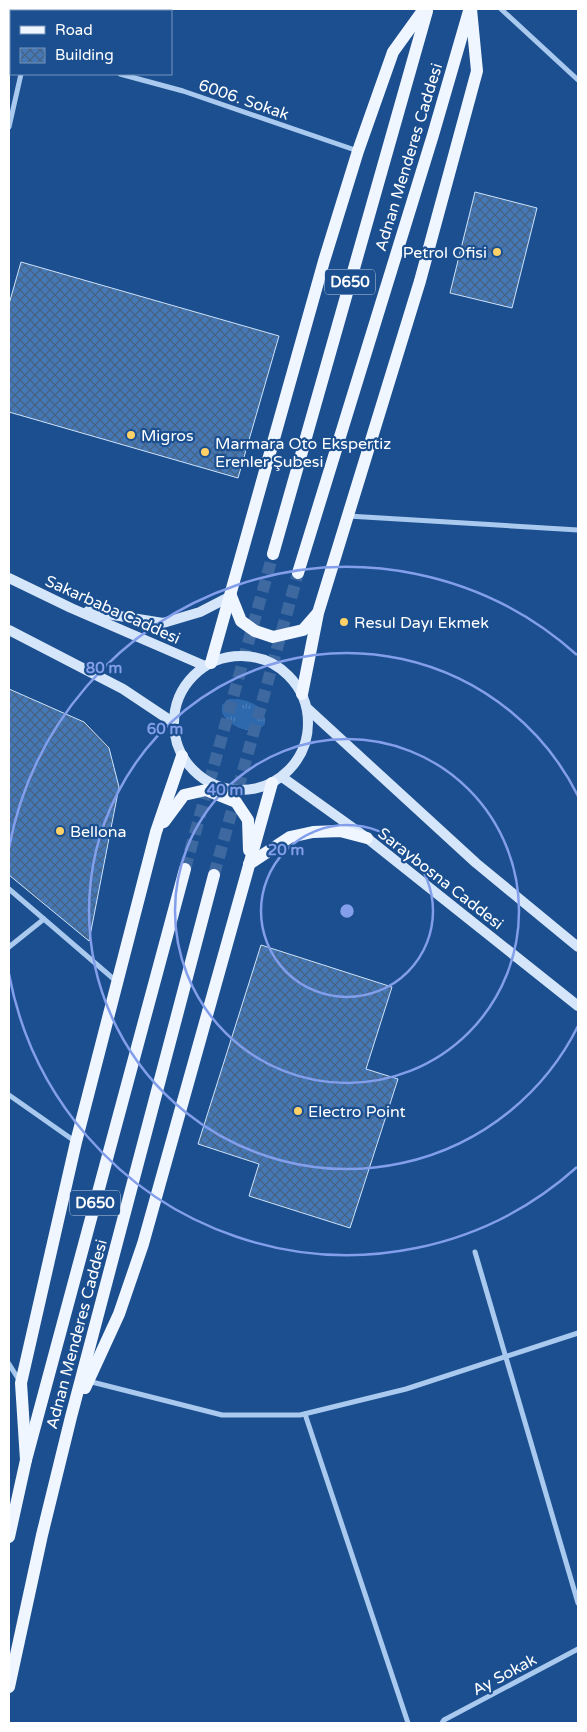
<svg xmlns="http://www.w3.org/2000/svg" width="587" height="1732" font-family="'Varela Round',sans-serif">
<defs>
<pattern id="grass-tufts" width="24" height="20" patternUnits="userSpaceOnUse" patternTransform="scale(1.25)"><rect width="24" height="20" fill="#2e69ad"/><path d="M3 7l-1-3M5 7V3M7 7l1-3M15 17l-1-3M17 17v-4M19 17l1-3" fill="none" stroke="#4d80b9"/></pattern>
<pattern id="building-cross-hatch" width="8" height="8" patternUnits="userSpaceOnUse" patternTransform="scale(1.25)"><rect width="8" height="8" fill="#4478b7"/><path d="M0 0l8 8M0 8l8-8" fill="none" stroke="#486282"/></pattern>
</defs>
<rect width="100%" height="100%" fill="#1b4f8f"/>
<path fill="url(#grass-tufts)" d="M229,699C245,698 266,704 265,724C253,738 230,727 222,713V705Z"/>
<g fill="url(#building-cross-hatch)" stroke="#cfe3fa">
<path d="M475,192L537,208L512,308L450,293Z"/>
<path d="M21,262L279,336L238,478L9,412V304Z"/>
<path d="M9,689L84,722L109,748L119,787L89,941L9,875Z"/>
<path d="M261,945L392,987L366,1069L398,1079L350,1228L249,1196L259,1164L198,1144Z"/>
</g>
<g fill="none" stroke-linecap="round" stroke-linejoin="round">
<g stroke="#3d69a0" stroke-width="12" stroke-dasharray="12 6" stroke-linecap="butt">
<path d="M185,869L273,554"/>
<path d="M214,875L298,573"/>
</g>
<g stroke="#a9c9ee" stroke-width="5">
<path d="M501,9L578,80"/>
<path d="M37,11L38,9"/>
<path d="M9,42L11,43"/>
<path d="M120,74L183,91L358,151"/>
<path d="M9,127L21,74"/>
<path d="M348,516L578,530"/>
<path d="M9,889L116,981"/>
<path d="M9,947L44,919"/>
<path d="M9,1095L76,1142"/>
<path d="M475,1252L578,1603"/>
<path d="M9,1364L19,1380"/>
<path d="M88,1381L222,1415H300L406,1389L578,1333"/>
<path d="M305,1414L408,1723"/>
<path d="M442,1723L444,1720L578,1649"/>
</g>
<g stroke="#d6e6fa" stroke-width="10">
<path d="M9,578L71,608L205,666"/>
<path d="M88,611L163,623L200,612L231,596"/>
<path d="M9,630L123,689L174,723"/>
<circle cx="241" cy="723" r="67"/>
<path d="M308,709L476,863L578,947"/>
<path d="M282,777L367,838L578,1006"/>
</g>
<g stroke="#f0f6ff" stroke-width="12">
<path d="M273,554L427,11"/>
<path d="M298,573L433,135L469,11"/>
<path d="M231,596L241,621L255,631L273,637L303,630L317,614"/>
<path d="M211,663L324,261L358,151L393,52L424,9"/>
<path d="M302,694L318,613L420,281L477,71L471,9"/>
<path d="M164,822L184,795L206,790L236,802L248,820L249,850"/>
<path d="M249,864L290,837L313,832L340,831L367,838"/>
<path d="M85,1388L119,1314L143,1244L272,783"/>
<path d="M26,1460L21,1383L76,1142L156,832L182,756"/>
<path d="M9,1537L26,1460L185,869"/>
<path d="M9,1687L42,1535L71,1417L214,875"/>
</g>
</g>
<g fill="none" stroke="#839eea" stroke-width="2.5">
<circle cx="347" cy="911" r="86"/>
<circle cx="347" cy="911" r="172"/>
<path d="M578 1026A258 258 0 1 1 578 796"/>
<path d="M577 1167A344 344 0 0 1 9 974M9 848A344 344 0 0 1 577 655"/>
</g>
<g fill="#ffd166" stroke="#1b4f8f" stroke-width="2">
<circle cx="497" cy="252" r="5"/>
<circle cx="131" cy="435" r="5"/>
<circle cx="205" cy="452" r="5"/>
<circle cx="344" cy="622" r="5"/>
<circle cx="60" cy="831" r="5"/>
<circle cx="298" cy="1111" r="5"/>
</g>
<g text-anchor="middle" stroke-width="4.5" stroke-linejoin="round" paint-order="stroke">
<g fill="#1b4f8f" stroke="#bbcadd" stroke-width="1">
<rect x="325" y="269.5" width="50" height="25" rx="4"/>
<rect x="70" y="1190.5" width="50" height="25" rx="4"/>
</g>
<g font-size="15" font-weight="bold" fill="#fff">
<text x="350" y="287">D650</text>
<text x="95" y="1208">D650</text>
</g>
<g font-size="16" fill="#fff" stroke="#1b4f8f">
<text transform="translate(244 99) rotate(19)" y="6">6006. Sokak</text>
<text transform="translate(408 157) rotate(-73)" y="6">Adnan Menderes Caddesi</text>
<text transform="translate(113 609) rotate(24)" y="6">Sakarbaba Caddesi</text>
<text transform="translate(441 878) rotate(38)" y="6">Saraybosna Caddesi</text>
<text transform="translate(76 1334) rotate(-75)" y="6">Adnan Menderes Caddesi</text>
<text transform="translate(504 1674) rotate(-28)" y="6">Ay Sokak</text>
</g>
<g font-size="16" fill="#fff" stroke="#1b4f8f" text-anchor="start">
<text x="487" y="258" text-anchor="end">Petrol Ofisi</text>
<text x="141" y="441">Migros</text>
<text x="215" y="449">Marmara Oto Ekspertiz<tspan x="215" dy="18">Erenler Şubesi</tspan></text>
<text x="354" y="628">Resul Dayı Ekmek</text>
<text x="70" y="837">Bellona</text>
<text x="308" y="1117">Electro Point</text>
</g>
</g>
<circle cx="347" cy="911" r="8" fill="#839eea" stroke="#1b4f8f" stroke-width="2.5"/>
<g font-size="15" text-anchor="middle" font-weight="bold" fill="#839eea" stroke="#1b4f8f" stroke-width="4.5" stroke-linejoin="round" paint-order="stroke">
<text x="104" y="673">80 m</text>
<text x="165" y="734">60 m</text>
<text x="225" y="795">40 m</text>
<text x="286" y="855">20 m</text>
</g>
<rect width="587" height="1732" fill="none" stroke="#ffffff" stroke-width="20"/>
<rect x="10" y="10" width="162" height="65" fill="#1b4f8f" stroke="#7695bc"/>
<rect x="20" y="26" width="25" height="8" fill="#f0f6ff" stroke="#7695bc"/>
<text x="55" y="35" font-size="15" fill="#ffffff">Road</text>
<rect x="20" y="48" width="25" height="15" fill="url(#building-cross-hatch)" stroke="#7695bc"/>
<text x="55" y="60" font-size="15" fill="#ffffff">Building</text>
</svg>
